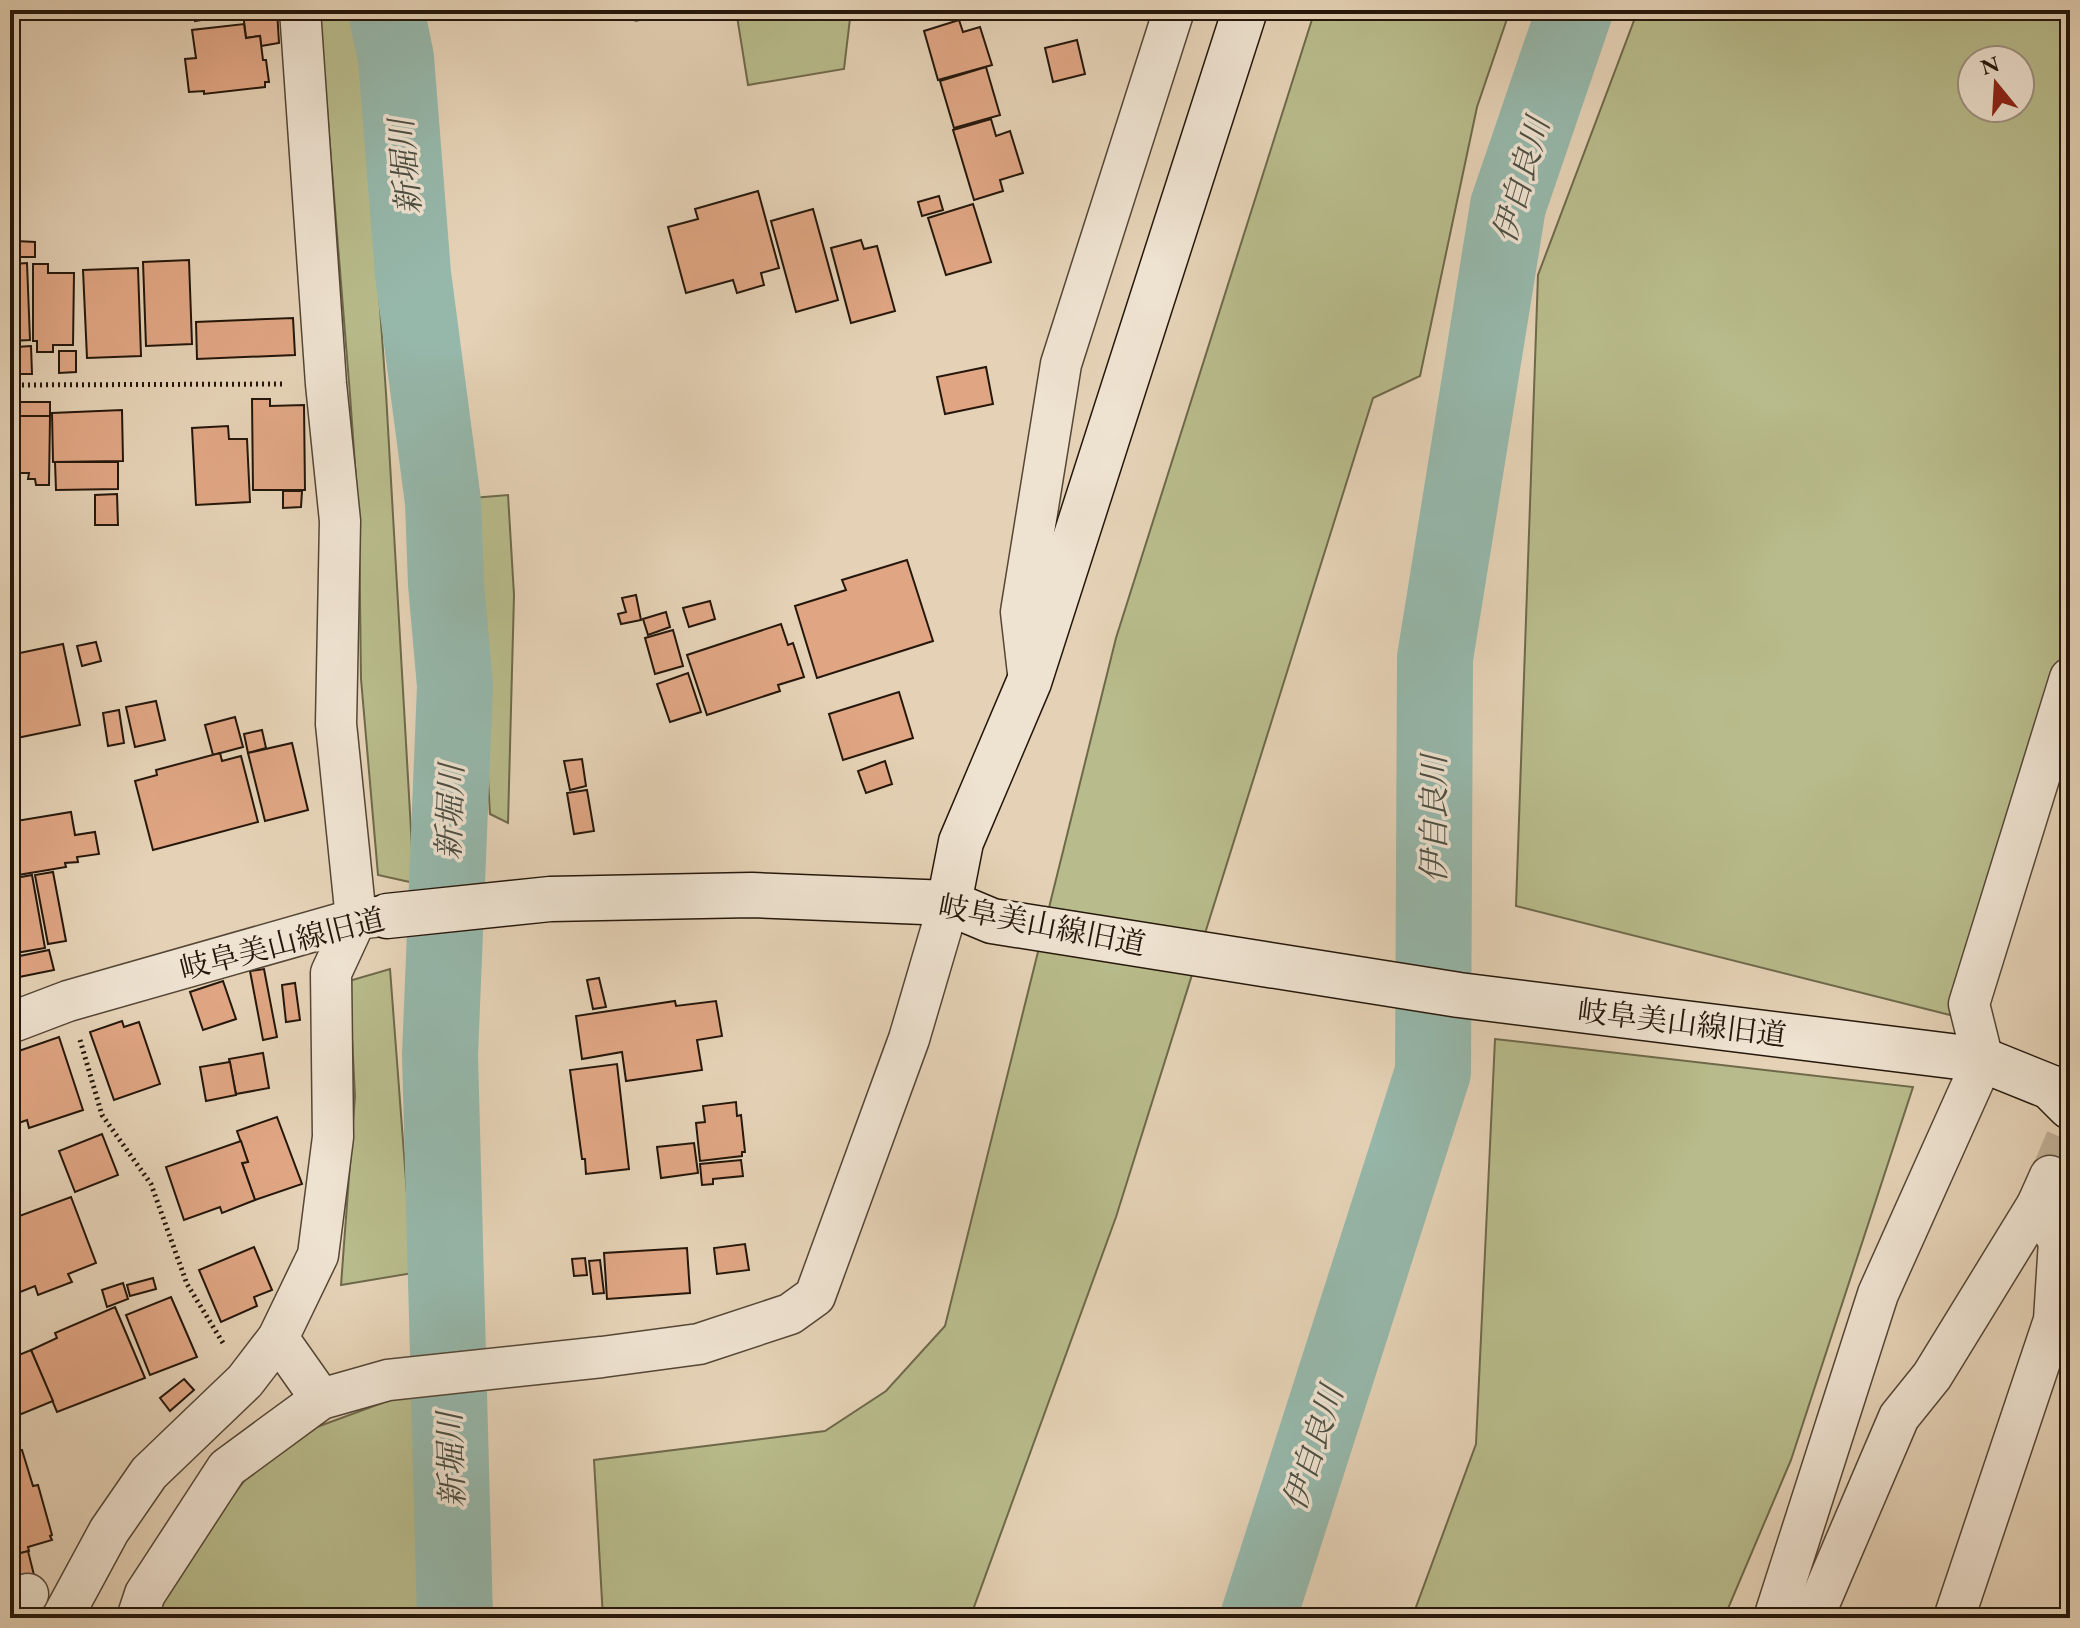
<svg xmlns="http://www.w3.org/2000/svg" width="2080" height="1628" font-family="'EB Garamond','Noto Serif JP',serif">
<rect width="100%" height="100%" fill="#e5d2b6"/>
<filter id="stains"><feTurbulence type="fractalNoise" baseFrequency=".0025" numOctaves="4"/><feColorMatrix values="0 0 0 0 .2 0 0 0 0 .09 0 0 0 0 .02 0 0 0 .5 -.17"/></filter>
<radialGradient id="worn" r=".72"><stop offset=".6" stop-color="#630" stop-opacity="0"/><stop offset="1" stop-color="#630" stop-opacity=".3"/></radialGradient>
<g fill="#b8bb8b" stroke="#6e694b" stroke-width="2" fill-rule="evenodd">
<path d="M319,10H359L386,393L414,883L378,875L361,679L359,521L350,395Z"/>
<path d="M613,10H683L636,21Z"/>
<path d="M736,10H851L844,69L748,85Z"/>
<path d="M1315,10H1510L1477,107L1420,376L1373,398L1116,1217L970,1618H603L594,1460L825,1431L886,1391L945,1326L1116,638Z"/>
<path d="M1638,10H2070V627L1950,1015L1516,906L1538,275ZM1972,60H2020V108H1972Z"/>
<path d="M508,495L514,595L508,823L490,814L472,498Z"/>
<path d="M390,969L413,1273L341,1285L355,1096L349,981Z"/>
<path d="M1495,1039L1913,1087L1791,1460L1724,1618H1412L1476,1444Z"/>
<path d="M417,1390L440,1572L418,1579L419,1618H155L162,1588L248,1476L317,1427Z"/>
</g>
<g fill="none" stroke-linecap="round" stroke-linejoin="round">
<g stroke="#96b8ab" stroke-width="76">
<path d="M386,10L396,58L413,274L443,502L446,584L455,686L440,1055L455,1618"/>
<path d="M1258,1618L1433,1072L1435,658L1508,206L1575,10"/>
</g>
</g>
<g fill="#e0a684" stroke="#25170b" stroke-width="2">
<path d="M194,10H253L254,11L195,21Z"/>
<path d="M253,10H277L279,43L261,46L260,36L246,38L243,13Z"/>
<path d="M959,20L963,32L980,27L992,65L938,80L924,31Z"/>
<path d="M244,24L246,38L260,36L263,60H266L269,82H265V87L204,94V91L189,92L185,59L196,58L192,30Z"/>
<path d="M1077,40L1085,74L1053,82L1045,48Z"/>
<path d="M986,67L1000,115L954,128L940,81Z"/>
<path d="M991,119L996,136L1010,131L1023,173L1000,180L1003,191L974,200L953,130Z"/>
<path d="M758,191L779,268L761,273L764,285L737,293L733,280L686,293L668,227L698,219L695,209Z"/>
<path d="M939,196L943,210L922,216L918,202Z"/>
<path d="M973,204L991,262L946,275L928,218Z"/>
<path d="M813,209L838,300L796,312L771,221Z"/>
<path d="M861,240L864,249L877,246L895,311L851,323L831,248Z"/>
<path d="M16,241L35,242V257H16Z"/>
<path d="M189,260L192,344L146,346L143,262Z"/>
<path d="M27,263L30,340L10,341V269H14V264Z"/>
<path d="M33,264H48V273H74L73,345H53V352H37V341H33Z"/>
<path d="M138,268L141,356L87,358L83,270Z"/>
<path d="M293,318L295,355L197,359L196,322Z"/>
<path d="M31,346L32,374H16V347Z"/>
<path d="M59,351H76V372L59,373Z"/>
<path d="M986,367L993,404L945,414L937,377Z"/>
<path d="M252,399H270V406L304,405L305,490H253Z"/>
<rect x="13" y="402" width="37" height="14"/>
<path d="M122,410L123,461L53,462L52,413Z"/>
<path d="M10,416H50L49,485H36L35,479H28L29,473H10Z"/>
<path d="M228,426L229,439H247L250,502L196,505L192,428Z"/>
<path d="M55,462H118V489L56,490Z"/>
<path d="M283,491H302L301,507L283,508Z"/>
<path d="M117,494L118,525H95V495Z"/>
<path d="M907,560L933,641L817,678L795,606L846,590L842,580Z"/>
<path d="M636,595L641,620L621,624L618,614L626,612L622,598Z"/>
<path d="M710,601L715,619L689,627L683,608Z"/>
<path d="M666,612L670,627L648,635L643,619Z"/>
<path d="M781,624L788,645L793,643L804,677L778,685L780,691L707,715L687,655Z"/>
<path d="M673,630L683,666L655,674L645,638Z"/>
<path d="M96,642L101,661L82,666L77,646Z"/>
<path d="M63,644L80,725L12,739L10,655Z"/>
<path d="M688,673L701,712L670,722L657,684Z"/>
<path d="M899,692L913,738L843,760L829,714Z"/>
<path d="M156,701L165,740L135,747L126,707Z"/>
<path d="M119,710L124,743L108,746L103,713Z"/>
<path d="M235,717L243,747L213,755L205,725Z"/>
<path d="M262,730L266,748L248,753L244,734Z"/>
<path d="M292,743L308,810L265,821L248,753Z"/>
<path d="M220,753L222,761L241,756L258,822L153,850L135,781L157,775L156,770Z"/>
<path d="M582,759L586,786L570,790L564,761Z"/>
<path d="M885,761L892,784L866,793L858,771Z"/>
<path d="M587,790L594,831L574,834L567,793Z"/>
<path d="M71,812L75,835L95,832L99,854L77,857L78,862L65,863L66,867L12,876L10,822Z"/>
<path d="M53,872L66,941L48,944L35,875Z"/>
<path d="M32,875L45,948L10,954V879Z"/>
<path d="M49,950L54,970L14,978L10,958Z"/>
<path d="M264,969L277,1037L263,1040L250,971Z"/>
<path d="M599,978L606,1007L593,1009L587,980Z"/>
<path d="M223,981L236,1019L203,1030L190,992Z"/>
<path d="M295,983L300,1020L286,1022L282,985Z"/>
<path d="M675,1001L676,1006L716,1001L722,1036L697,1040L702,1070L626,1081L622,1052L582,1059L576,1016Z"/>
<path d="M122,1021L124,1027L139,1022L160,1084L114,1100L90,1032Z"/>
<path d="M59,1037L83,1110L29,1128L27,1120L10,1126V1054Z"/>
<path d="M263,1053L269,1088L236,1094L229,1059Z"/>
<path d="M230,1062L236,1095L206,1101L200,1067Z"/>
<path d="M617,1064L629,1169L586,1174L585,1159H582L570,1070Z"/>
<path d="M736,1102L737,1116L741,1115L745,1152H742V1156L700,1161L696,1123L705,1122L703,1106Z"/>
<path d="M277,1117L302,1184L255,1200L242,1163L248,1162L237,1131Z"/>
<path d="M102,1134L118,1175L75,1192L59,1151Z"/>
<path d="M241,1141L248,1162L242,1163L255,1200L222,1213L220,1207L184,1220L166,1167Z"/>
<path d="M694,1143L698,1173L661,1178L657,1147Z"/>
<path d="M741,1160L743,1176L713,1179V1184L702,1185L700,1164Z"/>
<path d="M71,1197L96,1263L68,1274L72,1282L38,1295L35,1286L10,1296V1225L13,1224L11,1219Z"/>
<path d="M745,1244L749,1270L717,1274L714,1248Z"/>
<path d="M254,1247L272,1290L254,1297L257,1306L221,1322L199,1270Z"/>
<path d="M687,1248L690,1293L607,1299L604,1253Z"/>
<path d="M585,1258L587,1275L574,1276L572,1259Z"/>
<path d="M600,1260L604,1293L593,1294L589,1261Z"/>
<path d="M153,1278L156,1289L130,1296L127,1285Z"/>
<path d="M123,1283L128,1299L107,1307L102,1290Z"/>
<path d="M171,1297L197,1357L150,1375L126,1315Z"/>
<path d="M115,1307L145,1378L57,1412L31,1350L57,1338L55,1333Z"/>
<path d="M16,1348L19,1355L31,1350L53,1401L19,1415L10,1395V1350Z"/>
<path d="M184,1379L194,1390L170,1411L160,1398Z"/>
<path d="M10,1413L20,1443L10,1446Z"/>
<path d="M22,1450L33,1486L38,1485L52,1535L50,1536L52,1540L28,1547L29,1551L10,1556V1453Z"/>
<path d="M28,1551L34,1575L10,1581V1556Z"/>
</g>
<g fill="none" stroke-linecap="round" stroke-linejoin="round">
<path stroke="#bfad94" stroke-width="40" stroke-dasharray="40 20" stroke-linecap="butt" d="M2050,1176L2070,1129"/>
<defs>
<g id="street">
<path d="M1029,682L1021,612L1061,364L1174,10"/>
<path d="M10,1023L68,1001L356,919L374,917"/>
<path d="M278,1338L321,1399"/>
<path d="M11,1618L28,1594"/>
<path d="M62,1618L109,1531L149,1473L245,1381L278,1338L318,1255L333,1137L331,973L356,919L336,724L340,521L326,384L300,10"/>
<path d="M137,1618L145,1594L227,1468L321,1399L388,1380L602,1357L699,1344L790,1314L815,1296L909,1039L949,903"/>
<path d="M1774,1618L1878,1294L1983,1060L1969,1004L2070,678"/>
<path d="M1813,1618L1899,1417L1932,1376L2037,1205L2050,1176"/>
<path d="M1954,1618L2054,1320L2059,1241L2037,1205"/>
</g>
<g id="secondary">
<path d="M949,903L961,842L1029,682L1245,10"/>
<path d="M387,916L550,899L752,895L949,903L992,921L1459,995L1983,1060L2050,1087L2070,1107"/>
</g>
</defs>
<use href="#street" stroke="#554636" stroke-width="43"/>
<use href="#secondary" stroke="#25170b" stroke-width="47"/>
<g stroke="#25170b" stroke-width="5" stroke-dasharray="2 4" stroke-linecap="butt">
<path d="M10,385L285,384"/>
<path d="M80,1040L102,1115L151,1184L187,1284L223,1343"/>
</g>
<use href="#street" stroke="#eee2d0" stroke-width="40"/>
<use href="#secondary" stroke="#eee2d0" stroke-width="44"/>
</g>
<g text-anchor="middle" stroke-width="7" stroke-linejoin="round" paint-order="stroke">
<g font-size="30" fill="#25170b" stroke="#eee2d0">
<text transform="translate(1042 925) rotate(11)" y="10">岐阜美山線旧道</text>
<text transform="translate(282 944) rotate(-14)" y="10">岐阜美山線旧道</text>
<text transform="translate(1682 1023) rotate(7)" y="10">岐阜美山線旧道</text>
</g>
<g font-size="32" font-style="italic" fill="#4d4f43" stroke="#eee2d0">
<text transform="translate(405 167) rotate(-95)" y="11">新堀川</text>
<text transform="translate(1521 180) rotate(-74)" y="11">伊自良川</text>
<text transform="translate(450 812) rotate(-88)" y="11">新堀川</text>
<text transform="translate(1434 819) rotate(-90)" y="11">伊自良川</text>
<text transform="translate(1313 1448) rotate(-72)" y="11">伊自良川</text>
<text transform="translate(451 1460) rotate(-92)" y="11">新堀川</text>
</g>
</g>
<rect width="2080" height="1628" fill="none" stroke="#e5d2b6" stroke-width="40"/>
<rect x="12" y="12" width="2056" height="1604" fill="none" stroke="#25170b" stroke-width="4"/>
<rect x="20" y="20" width="2040" height="1588" fill="none" stroke="#25170b" stroke-width="2"/>
<g transform="translate(1996 84) rotate(342)"><circle r="38" fill="#eee2d0" stroke="#9e9181" stroke-width="2"/>
<path d="M0-6L14 30L0 20L-14 30Z" fill="#8f2418"/>
<text y="-12" font-size="22" font-weight="bold" text-anchor="middle" fill="#25170b">N</text>
</g>
<rect width="100%" height="100%" filter="url(#stains)"/>
<rect width="100%" height="100%" fill="url(#worn)"/>
</svg>
